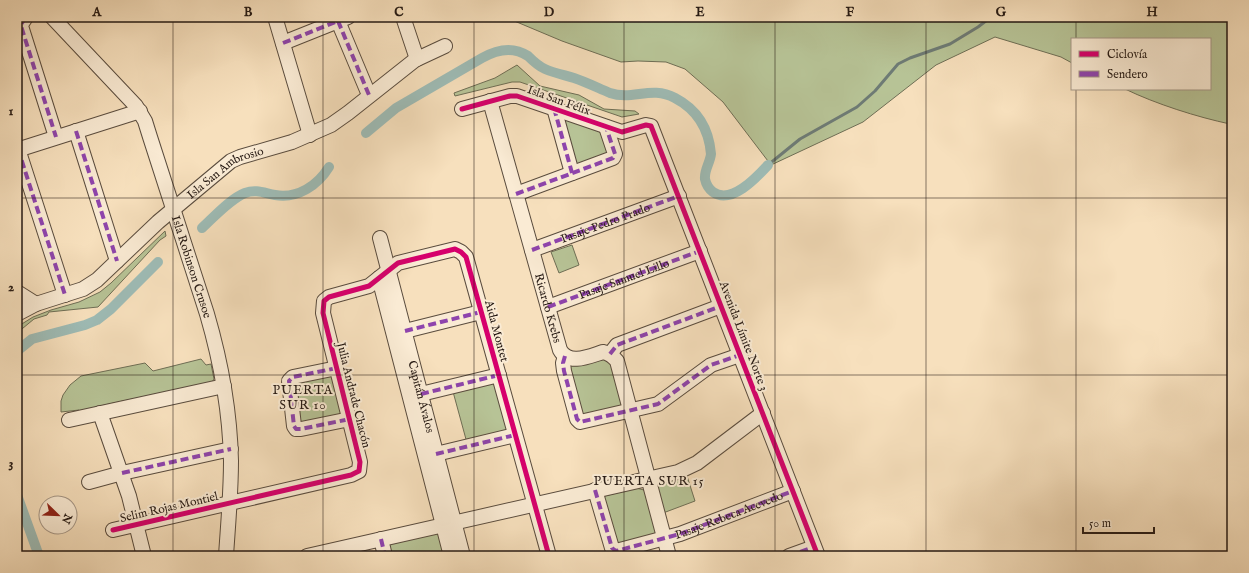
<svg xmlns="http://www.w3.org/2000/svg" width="1249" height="573" font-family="'IM FELL English',serif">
<rect width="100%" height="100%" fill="#f7e0bd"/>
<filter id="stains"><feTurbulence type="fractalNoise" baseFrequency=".005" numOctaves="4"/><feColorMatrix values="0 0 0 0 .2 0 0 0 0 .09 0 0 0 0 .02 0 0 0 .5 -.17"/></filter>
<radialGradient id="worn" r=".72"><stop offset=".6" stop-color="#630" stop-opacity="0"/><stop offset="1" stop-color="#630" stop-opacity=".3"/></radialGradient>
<g fill="#b7c396" stroke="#6e6e55">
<path d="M597,17H1232V120L1230,124C1197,117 1156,104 1125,89H1210V39H1072V63L1061,57L995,37L936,65L863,122L771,165L723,102L685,69L666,62L638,61L621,62L562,41L512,20Z"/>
<path d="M517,65L540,86L579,95L604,109L635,111L639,114L622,117L520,82H512L455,96L454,93L495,78Z"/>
<path d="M560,117L603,132L612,153L577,169Z"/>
<path d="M165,231L166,236L160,240L98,307L49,312L47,315L34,319L17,333V327L33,317L51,310L79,302L100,292L111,283Z"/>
<path d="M572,245L579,265L559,273L551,252Z"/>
<path d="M601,357L610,359L623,407L583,419L567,365Z"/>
<path d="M201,359L206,365L211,364L214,379L212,382L109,404L80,411L79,410L61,412V401L63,395L70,385L81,376L145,363L153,371Z"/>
<path d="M330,372L343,416L298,427L294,380Z"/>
<path d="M494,380L509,430L467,443L452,388Z"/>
<path d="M687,476L695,501L663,513L657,487C663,479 677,478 687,476Z"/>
<path d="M636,488L644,490L647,496L659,535L620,548L601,497Z"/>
<path d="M439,533L445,556H388L389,544Z"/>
</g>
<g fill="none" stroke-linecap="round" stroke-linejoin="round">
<path stroke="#6e7b75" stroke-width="3" d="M768,165L800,139L857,107L875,91L898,64L910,58L950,44L978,27L991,17"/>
<g stroke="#9ebcb6" stroke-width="10">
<path d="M366,133L396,108L482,58C496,50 513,46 528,56C533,61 538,66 545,69C554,73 564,75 574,78C586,82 598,88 610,93C633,101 651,85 675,98C698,110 709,130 711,154C710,163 704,170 705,179C706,184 709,189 713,192C731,205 756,178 768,165"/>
<path d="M202,228C214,217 230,199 245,193C256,189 264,193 275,195C298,199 318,185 329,167"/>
<path d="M17,351L32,339L85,325L97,320L111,309L158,262"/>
<path d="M17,495L39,556"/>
</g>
<defs>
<g id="minor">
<path d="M26,17L22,23L21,26L56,137"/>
<path id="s1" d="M52,17L136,106L145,121L150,137L207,314C221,362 230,411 231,461C231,493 228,525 226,556"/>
<path d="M275,17L310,135"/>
<path d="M403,17L417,59"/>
<path d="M338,21L369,95"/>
<path d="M283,43L348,17"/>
<path id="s2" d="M490,101L560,350C569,366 590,356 603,352C609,353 613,356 617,361L669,556"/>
<path d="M554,108L572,173"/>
<path d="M462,109L510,96H517L622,132L646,125L651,126L818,556"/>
<path d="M76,131L117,261"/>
<path d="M18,149L65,295"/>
<path d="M17,150L140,111"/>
<path d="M516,194L613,158L615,154L606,127"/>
<path id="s3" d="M380,238L463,556"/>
<path d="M532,250L679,196"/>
<path d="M379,278L451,556"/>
<path d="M17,292L36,304"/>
<path d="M548,307L700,251"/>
<path id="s4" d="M17,314L36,304L83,289L97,280L158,222L231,161L240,157L292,142L331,125L348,113L415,60L445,46"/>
<path d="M405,331L481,312"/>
<path d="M610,354L617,345L721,306"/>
<path d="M565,356L563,363L564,371L577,419L580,422L658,404L711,365L740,355"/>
<path d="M337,368L293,377L289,381L294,426L296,429H301L350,419"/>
<path d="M421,394L499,375"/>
<path d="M100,413L129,496L144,556"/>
<path d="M69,420L224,386"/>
<path d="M436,454L515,435"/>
<path d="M89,482L122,473L231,449"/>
<path d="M595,490L612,548L616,551L680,534L793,491"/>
<path d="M113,530L351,475L359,471L360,462L323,313L324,301L329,297L369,286L398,263L455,249L461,252L466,257L549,556"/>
<path d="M381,539L385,556"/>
<path d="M307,556L678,472L697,463L763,413"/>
<path d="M789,556L814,547"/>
</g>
</defs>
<use href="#minor" stroke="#5a4c3e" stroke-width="16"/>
<use href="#minor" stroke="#faebd4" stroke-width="14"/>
<g stroke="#8e44ad" stroke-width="4" stroke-dasharray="8 4" stroke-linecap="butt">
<path d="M26,17L22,23L21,26L56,137"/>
<path d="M338,21L369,95"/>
<path d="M283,43L348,17"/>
<path d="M554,108L572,173"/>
<path d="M76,131L117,261"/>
<path d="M18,149L65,295"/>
<path d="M516,194L613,158L615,154L606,127"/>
<path id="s5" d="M532,250L679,196"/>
<path id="s6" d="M548,307L700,251"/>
<path d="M405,331L481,312"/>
<path d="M610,354L617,345L721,306"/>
<path d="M565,356L563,363L564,371L577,419L580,422L658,404L711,365L740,355"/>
<path d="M337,368L293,377L289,381L294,426L296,429H301L350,419"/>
<path d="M421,394L499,375"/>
<path d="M436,454L515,435"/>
<path d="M122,473L231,449"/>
<path id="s7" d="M595,490L612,548L616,551L680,534L793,491"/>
<path d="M381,539L385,556"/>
<path d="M789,556L814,547"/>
</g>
<defs>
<g id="cycleway">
<path d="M462,109L510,96H517L622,132L646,125L651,126L818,556"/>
<path d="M113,530L351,475L359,471L360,462L323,313L324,301L329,297L369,286L398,263L455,249L461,252L466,257L549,556"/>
</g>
</defs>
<use href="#cycleway" stroke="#faebd4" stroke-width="8"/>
<use href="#cycleway" stroke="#d6006c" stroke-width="5"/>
</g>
<path fill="none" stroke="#261a14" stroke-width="1" stroke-opacity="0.55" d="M173,17V556M323,17V556M474,17V556M624,17V556M775,17V556M926,17V556M1076,17V39M1076,89V556M17,198H1232M17,375H1232"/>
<g text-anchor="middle" stroke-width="4" stroke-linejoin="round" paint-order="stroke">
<g font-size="12" fill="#261a14" stroke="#faebd4">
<text transform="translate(559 100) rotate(20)" y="4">Isla San Félix</text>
<text dy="4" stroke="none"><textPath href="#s4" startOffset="256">Isla San Ambrosio</textPath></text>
<text dy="4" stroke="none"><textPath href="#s5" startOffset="78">Pasaje Pedro Prado</textPath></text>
<text dy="4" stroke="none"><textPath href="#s1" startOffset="293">Isla Robinson Crusoe</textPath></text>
<text dy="4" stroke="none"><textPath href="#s6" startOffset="81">Pasaje Samuel Lillo</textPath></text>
<text dy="4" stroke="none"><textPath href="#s2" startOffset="215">Ricardo Krebs</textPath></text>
<text transform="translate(497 331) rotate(75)" y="4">Aida Montet</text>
<text transform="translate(744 336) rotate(69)" y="4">Avenida Límite Norte 3</text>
<text transform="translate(354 395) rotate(76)" y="4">Julia Andrade Chacón</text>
<text dy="4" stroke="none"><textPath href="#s3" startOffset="164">Capitán Ávalos</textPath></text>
<text transform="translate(169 507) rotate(-13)" y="4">Selim Rojas Montiel</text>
<text dy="4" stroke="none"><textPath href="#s7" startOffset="184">Pasaje Rebeca Acevedo</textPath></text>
</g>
<g font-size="13" letter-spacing="1" fill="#261a14" stroke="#faebd4">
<text x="303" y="394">PUERTA<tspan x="303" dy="15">SUR 10</tspan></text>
<text x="649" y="485">PUERTA SUR 15</text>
</g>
</g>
<rect width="1249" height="573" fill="none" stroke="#f7e0bd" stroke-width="44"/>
<rect x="1071" y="38" width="140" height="52" fill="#faebd4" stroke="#a59787"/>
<rect x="1079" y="51" width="20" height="6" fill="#d6006c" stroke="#a59787"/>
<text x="1107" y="58" font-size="12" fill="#261a14">Ciclovía</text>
<rect x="1079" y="71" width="20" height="6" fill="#8e44ad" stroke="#a59787"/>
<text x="1107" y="78" font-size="12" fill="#261a14">Sendero</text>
<g transform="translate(58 515) rotate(113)"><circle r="19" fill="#faebd4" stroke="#a59787"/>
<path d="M0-3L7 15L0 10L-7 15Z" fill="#8f2418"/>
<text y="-6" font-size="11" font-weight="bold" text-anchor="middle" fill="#261a14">N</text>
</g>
<path d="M1083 527v6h71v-6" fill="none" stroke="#261a14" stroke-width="2"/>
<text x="1089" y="527" font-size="12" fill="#261a14" stroke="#faebd4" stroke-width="3" paint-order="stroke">50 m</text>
<rect x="22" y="22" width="1205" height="529" fill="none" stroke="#261a14" stroke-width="1.5"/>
<g font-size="13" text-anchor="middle" font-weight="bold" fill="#261a14">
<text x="97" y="16">A</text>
<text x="248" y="16">B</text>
<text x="399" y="16">C</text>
<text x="549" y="16">D</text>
<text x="700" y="16">E</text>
<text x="850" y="16">F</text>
<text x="1001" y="16">G</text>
<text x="1152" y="16">H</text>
<text x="11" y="115">1</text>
<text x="11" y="291">2</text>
<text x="11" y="467">3</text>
</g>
<rect width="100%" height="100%" filter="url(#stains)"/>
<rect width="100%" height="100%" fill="url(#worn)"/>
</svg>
